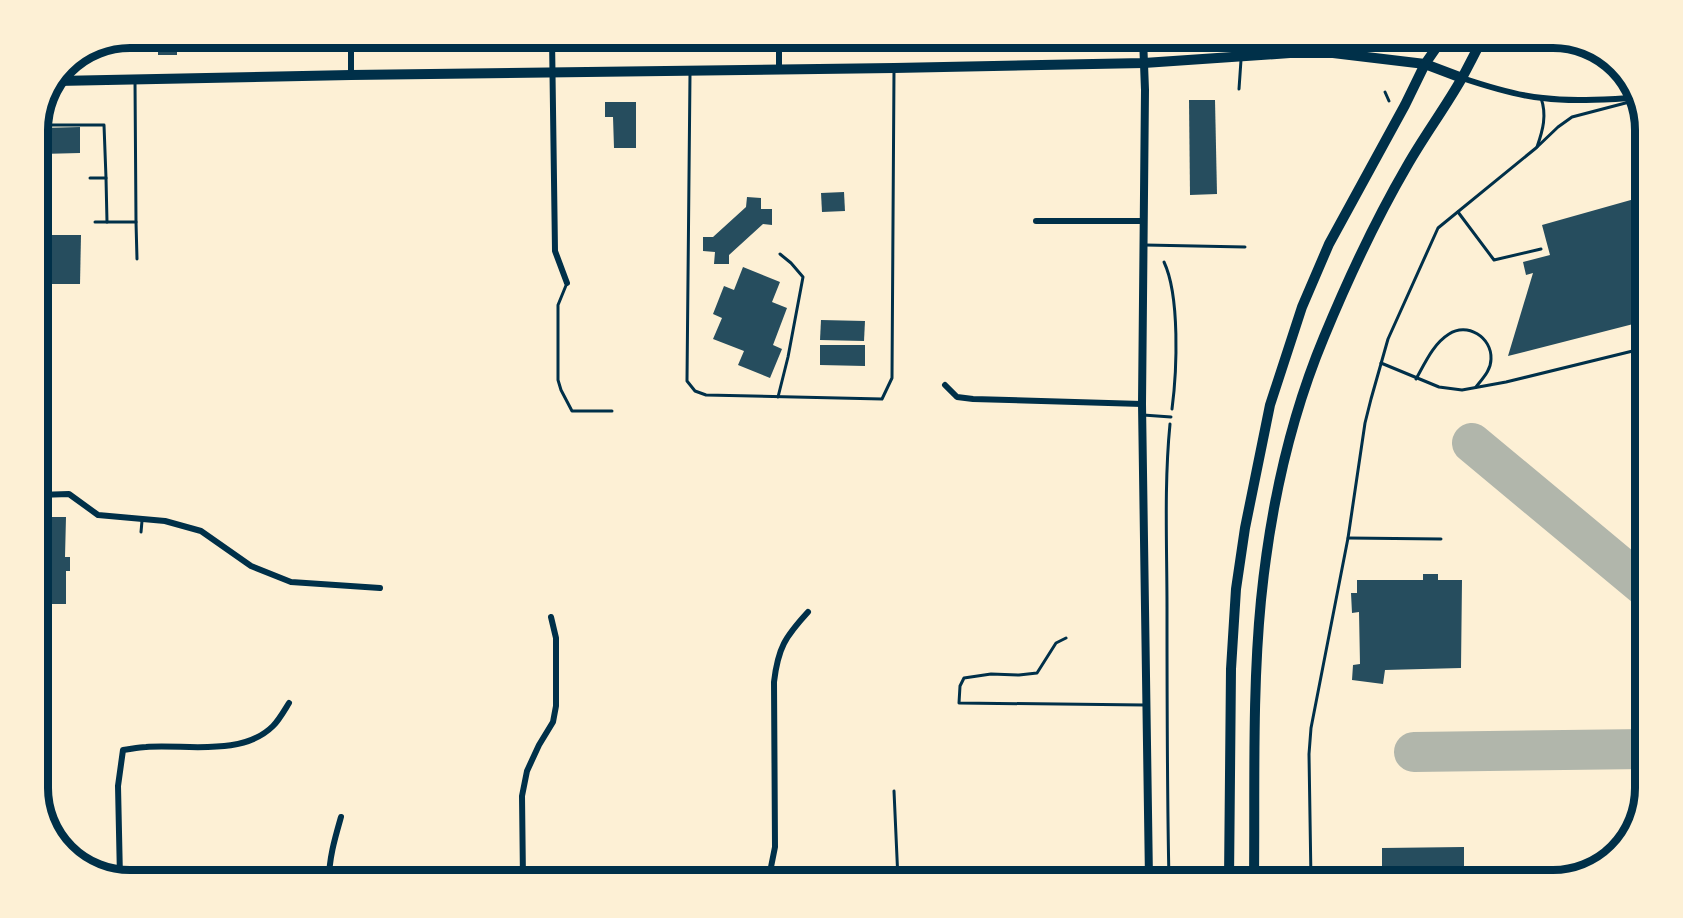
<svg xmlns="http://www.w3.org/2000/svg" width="1683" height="918" font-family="'Roboto Serif',serif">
<rect width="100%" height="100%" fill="#fdf0d5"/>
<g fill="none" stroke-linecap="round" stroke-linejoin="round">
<g stroke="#b1b6ab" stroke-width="40">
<path d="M1472,443L1645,587"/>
<path d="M1414,752L1645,749"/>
</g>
</g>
<g fill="#264d5e">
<rect x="158" y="38" width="19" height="17"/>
<path d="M1189,100H1215L1217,194L1190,195Z"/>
<path d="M605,102H636V148H614L613,117H605Z"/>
<path d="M80,127V153L41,154V128Z"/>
<path d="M844,192L845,211L822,212L821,193Z"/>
<path d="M1645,196V321L1508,356L1533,273L1526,275L1523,262L1550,255L1542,225Z"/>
<path d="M747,197L761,198V209H772V225L763,224L729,255V264H714L715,252L703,251V237H713L746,207Z"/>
<path d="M38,235H81L80,284H38Z"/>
<path d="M743,267L780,282L772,302L787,308L773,345L782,349L770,378L738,365L744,351L713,339L722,318L713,314L724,286L734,290Z"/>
<path d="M821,320L865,321L864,341L820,340Z"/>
<path d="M820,345H865V366L820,365Z"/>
<path d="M38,517H66L65,557H70V571H66V604H38Z"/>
<path d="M1423,574H1438V580H1462L1461,668L1385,670L1383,684L1352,680L1353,665L1360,664L1359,612L1352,613L1351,593H1357V580H1423Z"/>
<path d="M1464,847V880H1382V848Z"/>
</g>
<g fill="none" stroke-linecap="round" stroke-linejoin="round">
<g stroke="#003049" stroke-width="3">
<path d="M1385,92L1389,101"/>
<path d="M1164,262C1180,296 1177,371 1172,409"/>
<path d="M1169,880C1167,789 1167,698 1167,607C1167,546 1164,485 1170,424"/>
</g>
<g stroke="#003049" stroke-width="3">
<path d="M690,74L687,381L695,391L706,395L882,399L892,378L894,70"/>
<path d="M1239,89L1241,60"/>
<path d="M38,127L39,125H104L106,178"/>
<path d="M1537,147C1543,130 1547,115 1541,98"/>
<path d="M90,178H106L107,222H95"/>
<path d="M1458,212L1494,260L1541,249"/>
<path d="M107,222H136L135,81"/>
<path d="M136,222L137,259"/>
<path d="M1145,245L1245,247"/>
<path d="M567,283L558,305V380L561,390L572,411H612"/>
<path d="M1381,363L1439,387L1462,390L1506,382L1645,348"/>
<path d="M1416,379C1425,363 1433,344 1449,334C1467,322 1492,337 1491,359C1491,370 1483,378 1476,387"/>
<path d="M778,397L788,357L803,277L791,263L780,254"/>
<path d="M1143,415L1171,417"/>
<path d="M141,532L142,521"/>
<path d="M1348,538L1441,539"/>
<path d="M1066,638L1056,643L1037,673L1019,675L991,674L964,678L960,686L959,703L1144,705"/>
<path d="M894,791L898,880"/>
<path d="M1311,880L1309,754L1311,728L1348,538L1365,423L1371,399L1388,339L1438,228L1536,148L1558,127L1572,117L1637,100"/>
</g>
<g stroke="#003049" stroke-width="6">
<path d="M351,38V75"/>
<path d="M552,38L555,251L567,283"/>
<path d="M779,70V38"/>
<path d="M1462,78C1486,86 1518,96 1543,98C1574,102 1605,99 1637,98"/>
<path d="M1036,221H1144"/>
<path d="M945,385L957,397L973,399L1142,404"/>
<path d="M38,495L69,494L98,515L165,521L201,531L251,566L291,582L380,588"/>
<path d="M120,878L118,786L123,750C131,749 139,747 146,747C186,744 242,757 273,726C279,720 284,711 289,703"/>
<path d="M329,880C329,858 335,838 341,817"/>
<path d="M523,880L522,796L527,771L539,745L553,722L556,706V638L551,617"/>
<path d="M765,880L771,867L775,847L774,682C778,648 785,637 808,612"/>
</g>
<path stroke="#003049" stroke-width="8" d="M1143,38L1145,90L1142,404L1149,880"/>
<path stroke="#003049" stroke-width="10" d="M57,81L351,75L894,68L1144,63L1290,53H1333L1425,64L1462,78"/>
<g stroke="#003049" stroke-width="10">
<path d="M1229,880L1231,669L1236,589L1245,528L1270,405L1302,307L1329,244L1405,105L1425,64L1443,38"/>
<path d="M1254,880C1255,788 1252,692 1261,600C1270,510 1289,421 1324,337C1348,279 1375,221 1407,166C1424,136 1445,108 1462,78C1469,65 1476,51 1483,38"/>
</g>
</g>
<path d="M0 0H1683V918H0ZM130 48H1553A82 82 0 0 1 1635 130V788A82 82 0 0 1 1553 870H130A82 82 0 0 1 48 788V130A82 82 0 0 1 130 48Z" fill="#fdf0d5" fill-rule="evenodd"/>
<path fill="none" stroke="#003049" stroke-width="8" d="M130 48H1553A82 82 0 0 1 1635 130V788A82 82 0 0 1 1553 870H130A82 82 0 0 1 48 788V130A82 82 0 0 1 130 48Z"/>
</svg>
